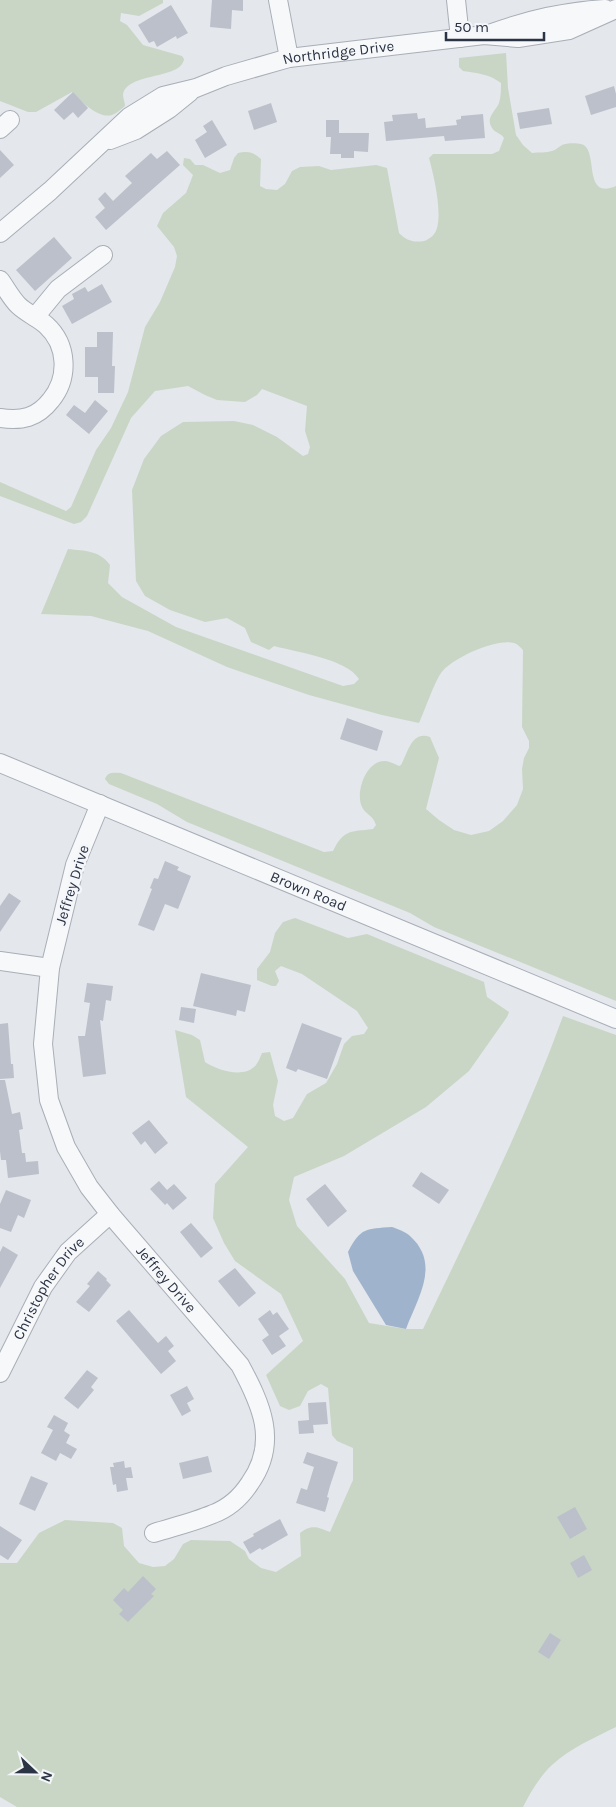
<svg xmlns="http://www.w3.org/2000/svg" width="616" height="1807" font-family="Karla,sans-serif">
<rect width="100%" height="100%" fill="#e4e7ec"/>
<g fill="#c9d6c5">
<path d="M0,0H163V3L139,16L121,13L120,21L127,25L143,45L182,56L184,59C181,80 126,72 123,95C123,98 125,103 125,106C121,109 117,113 112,115C98,119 81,101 72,92L36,112H28L0,101Z"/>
<path d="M506,53L508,88L516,135L523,145L532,153C539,152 546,153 552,151C556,150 558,147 562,145C566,143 576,143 581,144C600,148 581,201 616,186V1001L434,927L410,913L187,822L157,804L109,784L105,779C108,771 114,773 121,773L324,852L333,851C344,829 350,832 373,829L376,825C373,815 366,815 362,807C355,793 366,760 385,761C389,761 395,764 399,766L401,765C408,752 412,730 430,737L439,758L426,809L439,820L454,830L471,835L489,831L503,821L517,805L523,789L522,769L524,758L529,748V741L522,727L523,650C521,648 518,644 514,643C496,638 452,658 441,673C434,683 425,710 419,723L382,715L309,695L227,667L148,631L91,616L41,614L68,549C85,551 99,550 110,565L108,583L122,597L176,627L343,686L354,684L359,679C347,659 296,652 274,646L269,650L251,642L245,628L227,618L205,622L170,610L145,596L136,581L132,490L144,459L161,436L183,422L234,421L253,425L277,437L303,456L308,454L310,447L305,431L307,406L262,389L257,395L245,402L217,400L205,395L188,386L155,391L131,418L87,516L81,522L74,524L0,496V482L66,511L71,507L96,450L111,428L128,392L145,327L160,302L175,267L177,256L174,247L157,226L163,213L186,193L193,175L183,165L184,158L190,159L195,165H203L220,173L230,170L234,158L238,153C249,151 253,152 261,159L260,186L266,189L277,190L285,184L292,171L300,167L319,166L331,170L376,165L387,168L399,233C406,240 413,243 424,241C430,239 435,235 437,228C442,211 434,176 429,158L433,154H492L499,151L504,138C501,133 495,133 492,128C485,117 496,111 499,103C501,96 501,90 501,83C489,74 477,73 463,71L459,67V58Z"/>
<path d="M295,918L348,938L367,934L484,982L487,997L509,1012L507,1017L469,1071L426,1107L344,1156L294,1177L289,1200L297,1226L345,1279L369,1323L406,1329H423C472,1226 524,1124 563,1016L616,1035V1727C594,1738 570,1748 552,1765C540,1776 530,1793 523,1807H17L0,1797V1563H17L39,1533L65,1520L113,1523L122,1528L124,1546L139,1563L153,1567L165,1566L174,1559L183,1544L191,1540L230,1541L245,1551L249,1559L261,1568L276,1572L301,1556L300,1533C312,1524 317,1527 330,1532L353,1480V1448L337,1441L332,1435L328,1388L321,1384L308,1391L300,1406L289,1410L280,1406L266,1375L303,1341L281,1294L235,1261L224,1243L213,1218L215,1184L248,1147L186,1097L175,1030L192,1035L200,1040L205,1062C217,1070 242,1078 254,1067C258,1064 260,1057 262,1053L270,1052L278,1081L273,1105L275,1116L284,1121L293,1118L307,1094L326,1083L337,1064L344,1044L352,1036L364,1034L368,1028L357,1011L302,974L281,966L275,971L279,981L276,986H272L257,980V969L270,952L275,933L283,922Z"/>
</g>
<path fill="#9fb4cc" d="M392,1227C398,1229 406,1232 410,1236C441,1264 418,1297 406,1329L386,1325L353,1271L348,1252C361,1227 366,1229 392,1227Z"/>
<g fill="#bbc0ca">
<path d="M212,0H243V11L232,10L231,29L210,27Z"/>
<path d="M171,5L188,33L177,39L176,36L157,47L154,41L149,43L138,25Z"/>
<path d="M614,86L616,94V107L591,115L585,96Z"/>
<path d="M73,92L88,108L78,118L73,112L64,120L54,110Z"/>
<path d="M271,103L277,122L254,130L248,111Z"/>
<path d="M549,108L552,124L520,129L517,113Z"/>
<path d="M417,113L418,119L425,118L426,128L457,125L456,120L461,119V116L483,114L485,138L445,141L444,136L386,141L384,122L393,121L392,115Z"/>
<path d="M212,120L227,145L205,158L195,140L207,132L203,126Z"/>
<path d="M326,120H339V133H369L368,152L354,151V158H341V154H330L331,137H326Z"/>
<path d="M0,150L14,165L0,178Z"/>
<path d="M167,151L180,165L106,230L95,217L105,208L98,199L105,192L113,201L132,183L125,176L151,153L157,159Z"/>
<path d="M54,237L72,258L35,291L16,270Z"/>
<path d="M102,284L112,302L72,324L62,306L74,299L72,294L85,287L88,292Z"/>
<path d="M97,332H113L112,366H115L114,393H98V377H85V347H97Z"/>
<path d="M95,400L108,411L89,434L66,415L74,405L85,413Z"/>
<path d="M347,718L383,731L377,751L340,739Z"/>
<path d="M165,861L179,867L177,870L191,876L178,909L165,904L154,931L138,925L152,889L150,888L154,878L158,879Z"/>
<path d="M9,893L21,901L0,932V906Z"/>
<path d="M201,973L251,985L245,1012L237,1010L236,1016L193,1006Z"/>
<path d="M87,983L113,986L111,1001L106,1000L103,1021L100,1020L106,1074L83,1077L78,1036H85L90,1003L84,1002Z"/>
<path d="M181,1007L196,1009L194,1023L179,1020Z"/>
<path d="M8,1023L11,1064H13L14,1078L0,1079V1024Z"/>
<path d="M302,1023L342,1038L327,1079L298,1069L296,1072L286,1068Z"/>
<path d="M0,1080H5L12,1114L20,1112L23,1129L19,1130L22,1153H25L26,1162L38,1161L39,1174L8,1178L6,1160H1L0,1151Z"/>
<path d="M149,1120L168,1143L155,1154L145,1141L141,1145L132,1133Z"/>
<path d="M421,1172L449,1190L439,1204L412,1186Z"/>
<path d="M159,1181L167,1190L174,1184L187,1198L173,1210L167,1203L165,1205L150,1189Z"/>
<path d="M325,1184L347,1211L328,1227L306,1199Z"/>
<path d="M6,1190L31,1200L24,1218L18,1215L11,1232L0,1228V1204Z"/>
<path d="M191,1223L213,1248L201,1258L180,1232Z"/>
<path d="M3,1246L18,1255L0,1288V1252Z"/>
<path d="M235,1268L256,1293L239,1307L218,1281Z"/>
<path d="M98,1271L107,1279L106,1280L111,1285L89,1312L76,1302L90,1286L87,1284Z"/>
<path d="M129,1310L158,1343L166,1336L174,1346L168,1351L176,1361L161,1374L116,1321Z"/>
<path d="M270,1310L273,1315L277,1312L289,1329L279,1336L286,1346L272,1355L262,1340L269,1335L258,1319Z"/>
<path d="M87,1370L98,1378L91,1387L94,1390L78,1409L64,1398Z"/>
<path d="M187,1386L194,1399L187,1403L191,1411L182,1416L170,1395Z"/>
<path d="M326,1402L328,1424L313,1425L314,1433L299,1434L298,1421L309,1420L308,1403Z"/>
<path d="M54,1415L68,1423L64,1431L70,1435L66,1443L77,1449L71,1459L60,1453L56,1461L41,1453L53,1430L47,1427Z"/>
<path d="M307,1452L338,1462L330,1486L327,1497L329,1498L325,1512L296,1503L301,1488L307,1490L314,1467L303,1463Z"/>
<path d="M208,1456L212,1472L183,1479L179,1463Z"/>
<path d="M124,1461L125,1468L131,1467L133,1478H126L128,1490L117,1492L116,1484L113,1485L110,1467H114L113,1463Z"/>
<path d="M31,1476L48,1483L35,1511L19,1504Z"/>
<path d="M575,1507L587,1529L570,1539L557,1517Z"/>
<path d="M280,1519L288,1535L262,1550L260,1548L250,1554L243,1542L254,1536L253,1534Z"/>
<path d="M0,1526L22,1540L8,1560L0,1555Z"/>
<path d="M584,1555L592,1570L578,1578L570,1563Z"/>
<path d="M143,1576L156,1589L151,1594L154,1596L128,1622L119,1614L123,1610L113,1600L124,1588L128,1592Z"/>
<path d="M550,1633L561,1640L549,1659L538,1652Z"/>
</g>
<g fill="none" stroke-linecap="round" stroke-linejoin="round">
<defs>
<g id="minor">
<path d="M278,0L289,58"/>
<path d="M456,0L460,38"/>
<path d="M492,33C531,19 563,12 605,9"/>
<path d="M0,129L10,120"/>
<path d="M110,140L136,130L169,109L190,92"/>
<path id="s1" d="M0,233L50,191L129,117L163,96L196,88L226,76L289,58L484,35L518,38L569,30L616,9"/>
<path d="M0,280C6,288 11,298 18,305C26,313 37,317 46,325C68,345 69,378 51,400C37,418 22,421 0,418"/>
<path d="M35,317L58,289L103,255"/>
<path id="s2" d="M0,763L616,1019"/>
<path id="s3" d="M100,804L75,865L50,968L43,1044L49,1100L66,1147L89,1187L110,1214L240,1365C261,1404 279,1442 250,1483C241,1497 229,1508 213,1514C194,1522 173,1527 154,1533"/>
<path d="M0,961L50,968"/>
<path id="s4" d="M0,1373L43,1287L68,1252L110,1214"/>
</g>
</defs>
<use href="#minor" stroke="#a9aeb7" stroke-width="20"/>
<use href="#minor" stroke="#f7f8fa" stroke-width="18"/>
</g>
<g text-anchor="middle" stroke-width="5" stroke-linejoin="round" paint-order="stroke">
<g font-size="15" fill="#2b3445" stroke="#f4f6f9">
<text dy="5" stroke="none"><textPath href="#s1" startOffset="395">Northridge Drive</textPath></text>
<text transform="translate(72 885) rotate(-73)" y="5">Jeffrey Drive</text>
<text dy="5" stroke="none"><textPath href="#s2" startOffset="334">Brown Road</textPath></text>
<text dy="5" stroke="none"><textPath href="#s3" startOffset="521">Jeffrey Drive</textPath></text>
<text dy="5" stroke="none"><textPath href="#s4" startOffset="98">Christopher Drive</textPath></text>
</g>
</g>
<g transform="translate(35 1772) rotate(112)" stroke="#f4f6f9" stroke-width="4" paint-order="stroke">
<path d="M0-4L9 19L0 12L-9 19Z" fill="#2b3445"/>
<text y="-8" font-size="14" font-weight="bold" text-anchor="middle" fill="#2b3445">N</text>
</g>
<path d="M446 32v8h98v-8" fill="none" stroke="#2b3445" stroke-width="2.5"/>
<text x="454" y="32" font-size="15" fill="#2b3445" stroke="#f4f6f9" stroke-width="4" paint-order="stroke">50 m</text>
</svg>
